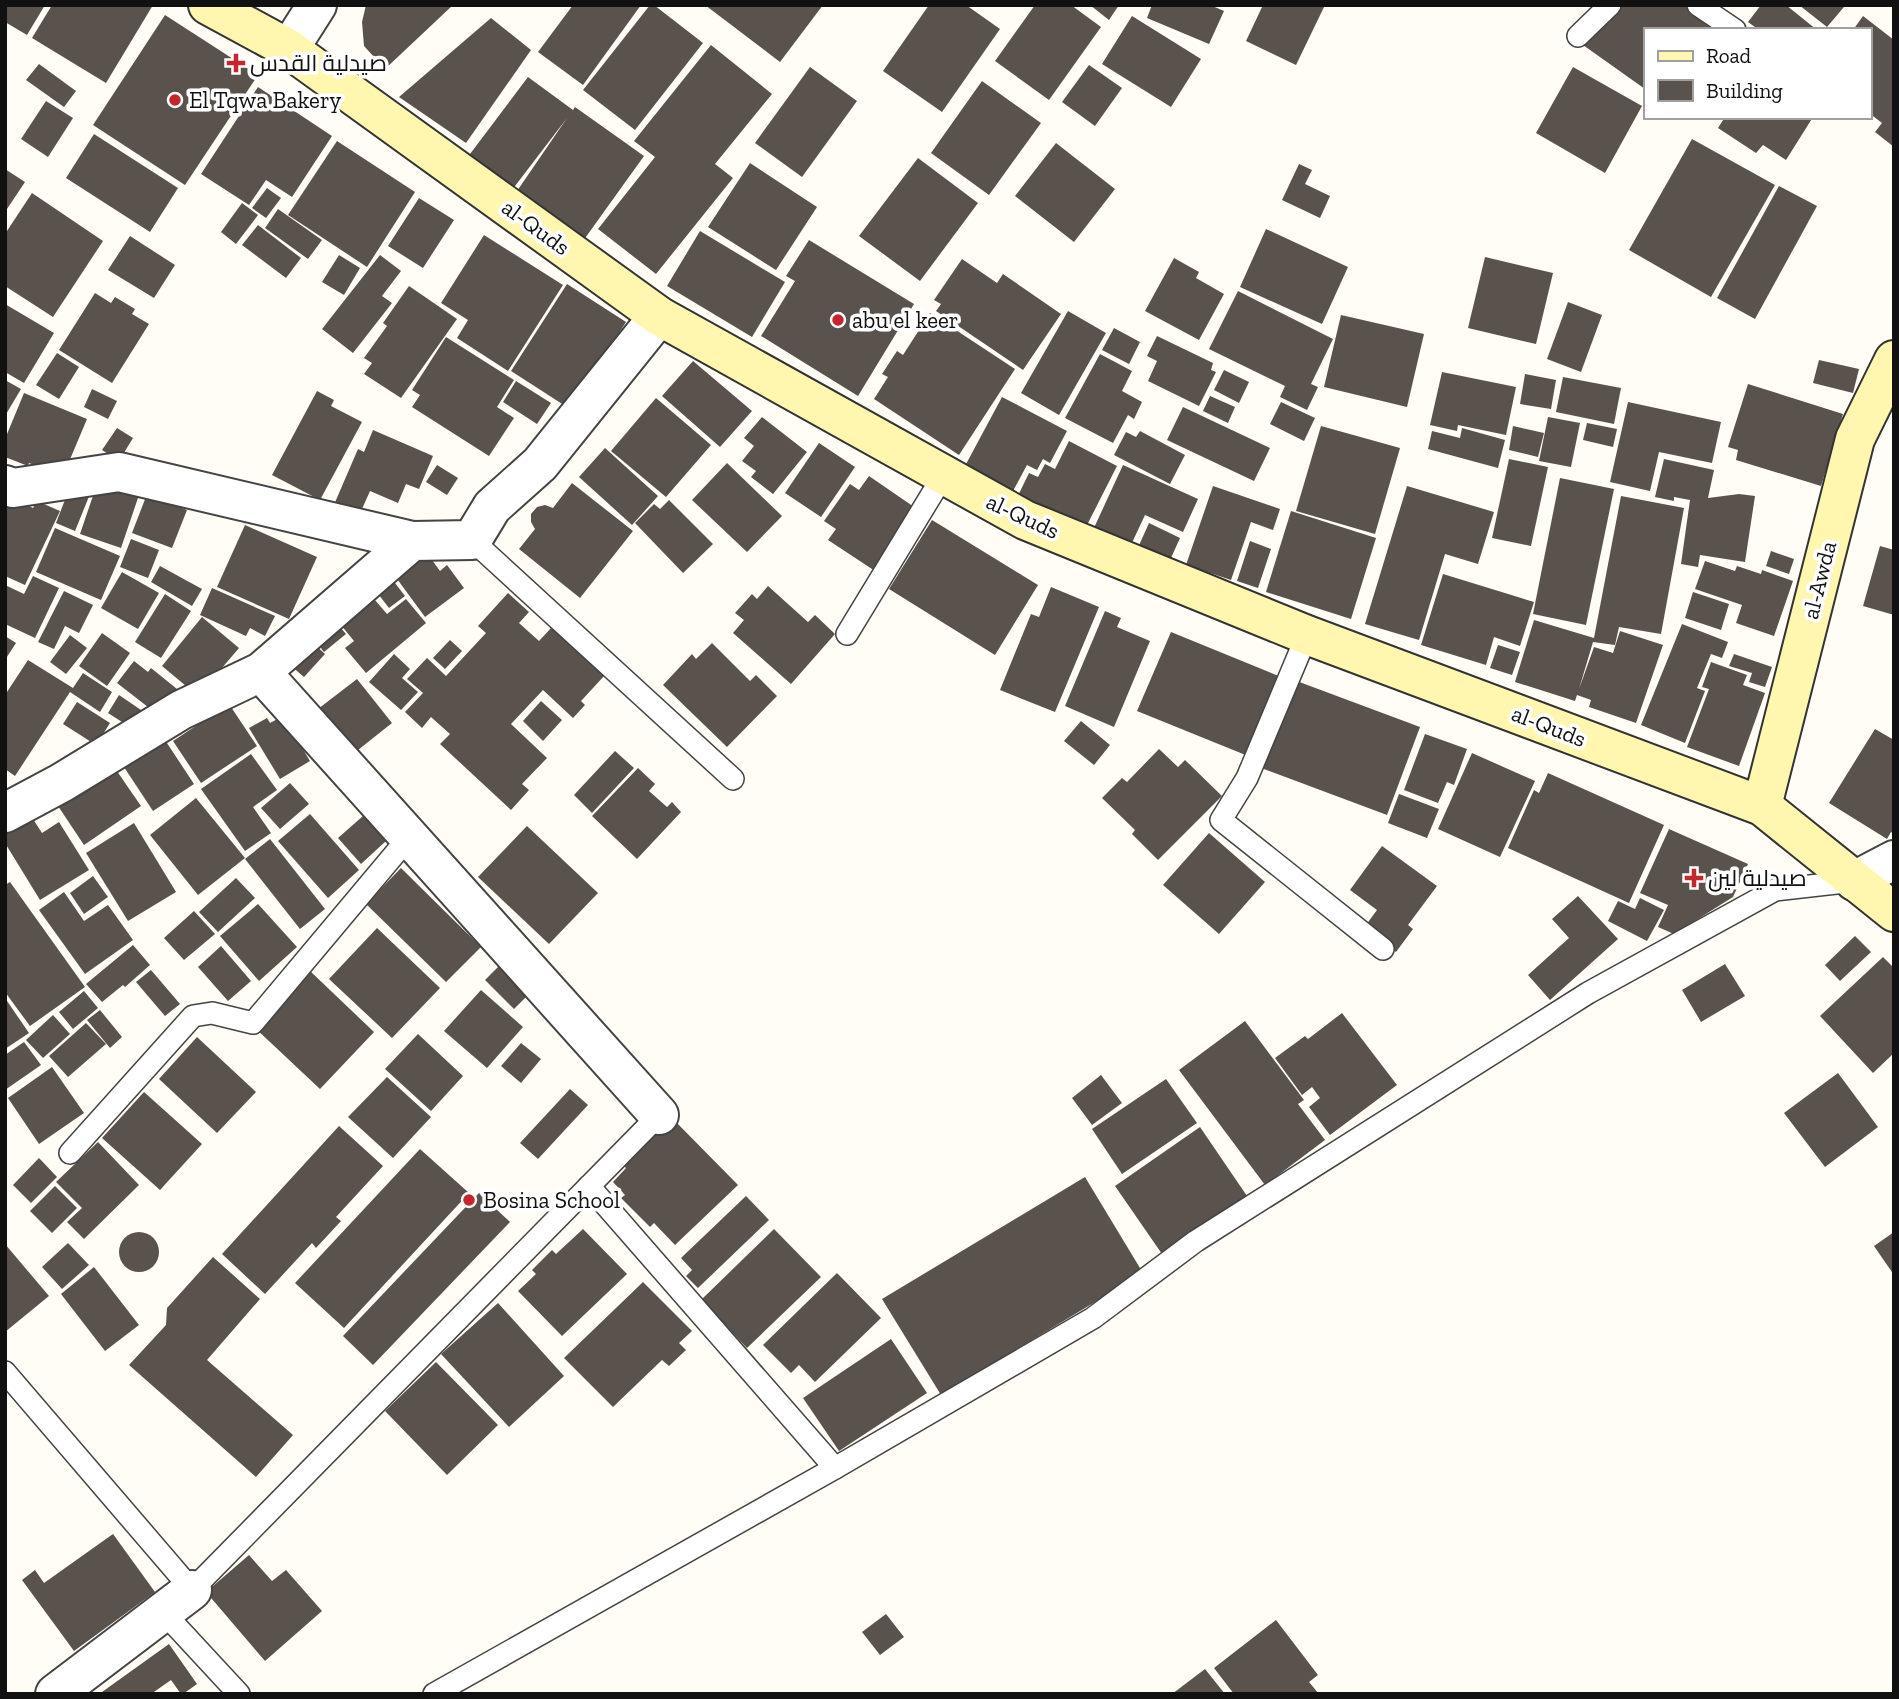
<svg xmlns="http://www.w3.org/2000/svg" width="1899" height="1699" font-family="'Zilla Slab',Cairo,serif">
<rect width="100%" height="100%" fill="#fffdf5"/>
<g fill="#5a524d">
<path d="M5,5H45L27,35L5,22Z"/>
<path d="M52,5H153L106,83L32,38Z"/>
<path d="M366,5H453L385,69L364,46L362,22Z"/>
<path d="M573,5H641L583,85L538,52Z"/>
<path d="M650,5H654L703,43L635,130L583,90Z"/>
<path d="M705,5H823L780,62Z"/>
<path d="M929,5H966L1000,29L942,112L883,71Z"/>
<path d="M1035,5H1071L1101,27L1049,100L995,61Z"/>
<path d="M1090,5H1119L1109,20Z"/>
<path d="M1152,5H1210L1224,11L1209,44L1147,18Z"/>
<path d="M1263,5H1325L1296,65L1246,41Z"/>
<path d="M1611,5H1689L1719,30H1645V89L1583,45Z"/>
<path d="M1761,5H1786L1817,30H1759L1748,22Z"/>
<path d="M1799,5H1842L1844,7L1827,27Z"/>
<path d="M165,15L258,75L185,185L93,125Z"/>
<path d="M1132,16L1201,59L1171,107L1102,64Z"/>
<path d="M1863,16L1894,40V147L1875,132L1882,123L1869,113V30H1853Z"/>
<path d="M491,18L531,50L466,143L399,97Z"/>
<path d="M711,45L772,94L715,164L733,178L656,274L598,229L655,157L634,141Z"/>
<path d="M39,64L76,91L64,107L26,80Z"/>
<path d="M1089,65L1122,88L1095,126L1062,102Z"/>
<path d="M810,67L857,101L802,177L755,143Z"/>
<path d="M1573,67L1642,106L1605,173L1536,133Z"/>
<path d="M528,77L573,110L575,107L644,156L583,241L515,194L567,118L512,190L467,158Z"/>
<path d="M982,81L1041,123L989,195L931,153Z"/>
<path d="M258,87L332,136L292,197L266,180L249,205L201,174Z"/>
<path d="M46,101L73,118L48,157L21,139Z"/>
<path d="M1725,117H1813L1786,160L1763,145L1756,153L1718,128Z"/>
<path d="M94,134L178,188L150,232L66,178Z"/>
<path d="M1692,139L1775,185L1711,297L1629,250Z"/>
<path d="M337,141L415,192L367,267L288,215Z"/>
<path d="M1056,143L1115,189L1074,242L1015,196Z"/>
<path d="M918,158L978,203L920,281L859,236Z"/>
<path d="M750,163L817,207L776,270L708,227Z"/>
<path d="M1299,164L1312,170L1305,184L1330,196L1320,218L1282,200Z"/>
<path d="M5,169L25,182L5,212Z"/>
<path d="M1779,186L1817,206L1755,319L1717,298Z"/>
<path d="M267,188L281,198L266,218L252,208Z"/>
<path d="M32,193L103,241L53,317L5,286V234Z"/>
<path d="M419,198L454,220L423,268L388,246Z"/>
<path d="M242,203L258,215L236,244L221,232Z"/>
<path d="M278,209L322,240L308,259L265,228Z"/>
<path d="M258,225L301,258L286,278L242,245Z"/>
<path d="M1266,229L1348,267L1322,324L1240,287Z"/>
<path d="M700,231L785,282L752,337L667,286Z"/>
<path d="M484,235L563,285L508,371L457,338L468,320L441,303Z"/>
<path d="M130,236L175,265L154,298L108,270Z"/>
<path d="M809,240L914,304L858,396L761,336L795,281L786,276Z"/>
<path d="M339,255L360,268L344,295L322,282Z"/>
<path d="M380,255L401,271L382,296L392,303L353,353L322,329Z"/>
<path d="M1485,257L1553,273L1536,344L1468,328Z"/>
<path d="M1174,258L1199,272L1196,278L1224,294L1199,340L1145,311Z"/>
<path d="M962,259L997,283L1003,274L1061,314L1023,370L936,311L941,304L934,300Z"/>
<path d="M567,284L626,322L570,409L511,371Z"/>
<path d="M409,286L457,319L401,398L364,374L372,363L364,358L387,326L383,323Z"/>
<path d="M1238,291L1333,339L1311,384L1318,387L1307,410L1280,397L1285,386L1209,349Z"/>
<path d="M95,293L111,303L115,297L135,309L132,314L149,324L112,383L59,350Z"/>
<path d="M1568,302L1602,315L1581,372L1547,359Z"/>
<path d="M5,304L54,333L24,383L5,372Z"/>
<path d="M1068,311L1106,333L1059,415L1021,393Z"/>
<path d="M930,313L1015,369L959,455L874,399L888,377L882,374L897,351L903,355Z"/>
<path d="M1341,315L1424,334L1407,407L1324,387Z"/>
<path d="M1114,328L1140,342L1129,364L1102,350Z"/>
<path d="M1157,336L1213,363L1211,370L1216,372L1199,406L1148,381L1157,361L1147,356Z"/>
<path d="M446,337L514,380L497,407L514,418L489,456L412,407L420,395L412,390Z"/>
<path d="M57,353L79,367L59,399L36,385Z"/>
<path d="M1100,354L1132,371L1122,391L1142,402L1134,419L1128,415L1113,443L1065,418Z"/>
<path d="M1819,360L1859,369L1853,393L1813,383Z"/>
<path d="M693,361L752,411L720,447L662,396Z"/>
<path d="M1224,370L1249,382L1239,403L1214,390Z"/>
<path d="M1442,372L1516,387L1506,435L1458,425L1457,431L1430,425Z"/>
<path d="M1525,374L1556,380L1551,409L1520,404Z"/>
<path d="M1563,377L1621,388L1614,424L1556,412Z"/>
<path d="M5,380L21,389L5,416Z"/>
<path d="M516,381L551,403L537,424L503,402Z"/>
<path d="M1748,384L1843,414L1821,486L1736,460L1738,450L1728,447Z"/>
<path d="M92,389L117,401L108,419L84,407Z"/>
<path d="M317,391L334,400L331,406L362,422L320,500L272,475Z"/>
<path d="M24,393L87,419L63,476L29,463L28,466L5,457V439Z"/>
<path d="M1210,396L1235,407L1228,423L1203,411Z"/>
<path d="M1002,397L1067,431L1050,463L1043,459L1037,470L1027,465L1013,491L965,466Z"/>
<path d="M656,398L711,445L666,497L611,451Z"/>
<path d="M1281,402L1315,418L1304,441L1270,424Z"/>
<path d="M1628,402L1721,422L1712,463L1659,452L1650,491L1610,482Z"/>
<path d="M1183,407L1270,448L1254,481L1167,440Z"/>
<path d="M762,417L807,452L773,494L751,477L756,471L742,461L754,446L744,438Z"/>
<path d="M1548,417L1580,423L1571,467L1539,461Z"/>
<path d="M1587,423L1617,429L1613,447L1583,440Z"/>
<path d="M1321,426L1400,448L1375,534L1296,511Z"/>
<path d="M1513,426L1544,433L1538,457L1509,450Z"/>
<path d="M117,428L133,438L119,461L102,450Z"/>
<path d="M1462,428L1505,440L1498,468L1428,449L1432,431L1460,438Z"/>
<path d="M373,430L433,456L419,489L406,484L398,503L370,491L358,518L333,507L358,449L364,452Z"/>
<path d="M1140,431L1185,455L1170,484L1114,455L1126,432L1136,437Z"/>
<path d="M1069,441L1117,466L1084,531L1014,504L1029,473L1038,477L1045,464L1055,469Z"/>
<path d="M819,443L855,467L821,517L785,493Z"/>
<path d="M605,448L658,496L632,525L579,477Z"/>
<path d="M1509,459L1548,467L1531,546L1492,538Z"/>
<path d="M1664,459L1714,470L1708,498L1739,494L1755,496L1745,562L1700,555L1698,567L1681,564L1690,500L1674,497V501L1655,497Z"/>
<path d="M727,463L782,516L747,552L692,500Z"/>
<path d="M437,465L458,478L447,495L426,482Z"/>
<path d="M1123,465L1198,499L1183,532L1145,515L1130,547L1093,530Z"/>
<path d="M869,476L917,509L875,571L828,540L836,529L824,521L850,484L859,490Z"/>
<path d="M1560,478L1614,489L1586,625L1533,614Z"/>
<path d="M98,481L139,495L121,548L80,534Z"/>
<path d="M572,483L633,531L580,598L519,549L535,529L531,522V514L537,507L545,505L553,508Z"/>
<path d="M1213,486L1280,509L1273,530L1251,522L1231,580L1186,565Z"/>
<path d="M1407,486L1494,512L1478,564L1445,554L1419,640L1365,624Z"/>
<path d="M70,487L90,494L75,531L56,523Z"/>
<path d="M147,494L187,510L172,548L132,533Z"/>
<path d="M1621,496L1684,508L1661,634L1619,627L1615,645L1593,642L1579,689L1594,647L1613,653L1620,631L1663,645L1636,723L1589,707L1591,700L1577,695L1575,701L1515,682L1534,620L1594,638Z"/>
<path d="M669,500L713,544L683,573L635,523L654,504L660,509Z"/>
<path d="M37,501L60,511L25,585L5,576V508L23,503L33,508Z"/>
<path d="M1291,511L1376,538L1351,619L1266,592Z"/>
<path d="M932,520L1038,585L995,655L889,589Z"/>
<path d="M1149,523L1180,538L1171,558L1157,552L1153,559L1136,552Z"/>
<path d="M245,525L317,557L289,619L217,587Z"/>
<path d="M55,528L120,556L101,600L36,572Z"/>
<path d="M131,539L159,550L148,578L120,567Z"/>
<path d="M1250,541L1271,549L1258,588L1237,581Z"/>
<path d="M1880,546L1894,550V615L1863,606Z"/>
<path d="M424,549L440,571L447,565L464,588L425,617L392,572Z"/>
<path d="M1771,551L1794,559L1789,574L1766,566Z"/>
<path d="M1705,561L1735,571L1737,566L1761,574L1762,570L1793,581L1774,636L1736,623L1742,605L1695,589Z"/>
<path d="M160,566L202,589L192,606L151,582Z"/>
<path d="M122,572L159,593L138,629L101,608Z"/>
<path d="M388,574L405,596L389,608L372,586Z"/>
<path d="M1443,574L1534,602L1520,646L1494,637L1486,665L1421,645Z"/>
<path d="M33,576L59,588L35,638L5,624V585L24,594Z"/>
<path d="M768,586L808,622L815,615L835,634L791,684L733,633L744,620L735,613L752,594L757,599Z"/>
<path d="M1051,587L1099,607L1055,712L1000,690L1031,614L1039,617Z"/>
<path d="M212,588L275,616L265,636L250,628L246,636L200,615Z"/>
<path d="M64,591L93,605L79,633L65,626L54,649L38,642Z"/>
<path d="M368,592L387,614L406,599L426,623L366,673L345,648L354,641L336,619Z"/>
<path d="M1693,592L1729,604L1721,630L1685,618Z"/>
<path d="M508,593L529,612L519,623L539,641L552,627L605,675L581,701L585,705L573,718L543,690L511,724L547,758L522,784L529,790L511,810L440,744L450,734L431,717L422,728L405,712L423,693L407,679L427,658L446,676L486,633L478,626Z"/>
<path d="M165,594L191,611L161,658L135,642Z"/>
<path d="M1105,611L1121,618L1117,627L1150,641L1114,727L1065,706Z"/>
<path d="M202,617L239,648L198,696L162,666Z"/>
<path d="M334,620L346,634L324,652L312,637Z"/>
<path d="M1682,624L1728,642L1722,658L1711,654L1697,688L1705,691L1685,743L1641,725Z"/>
<path d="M1171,632L1281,677L1248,756L1137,711Z"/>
<path d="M102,633L130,653L107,686L79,666Z"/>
<path d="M70,635L87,648L66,674L50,662Z"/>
<path d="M5,636L16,643L5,660Z"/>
<path d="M450,640L462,651L445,669L433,658Z"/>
<path d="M311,641L325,654L304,677L290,665Z"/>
<path d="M712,643L750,681L756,675L777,696L727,747L663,685L692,654L696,659Z"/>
<path d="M1498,645L1520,652L1512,675L1490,668Z"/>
<path d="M394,654L410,669L402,678L418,692L401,710L369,682Z"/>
<path d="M1734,654L1772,667L1765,687L1749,682L1752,673L1729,666Z"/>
<path d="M28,660L73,688L83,673L112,692L100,712L70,692L15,776L5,769V695Z"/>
<path d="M134,661L148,672L151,668L177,689L157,714L117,683Z"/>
<path d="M1711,662L1747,675L1743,685L1765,693L1739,766L1687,747L1709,689L1702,687Z"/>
<path d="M357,679L392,723L353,754L318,709Z"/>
<path d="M1294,680L1420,727L1387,815L1261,768Z"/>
<path d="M119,695L144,712L133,729L108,713Z"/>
<path d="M541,701L562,720L543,741L523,721Z"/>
<path d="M77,702L110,723L96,745L63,724Z"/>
<path d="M229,704L257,746L201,783L173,741Z"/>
<path d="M283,716L310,761L280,779L249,728L267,718L270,723Z"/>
<path d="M1081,721L1110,745L1094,765L1064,741Z"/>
<path d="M1875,729L1894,740V834L1891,832L1887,839L1829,803Z"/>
<path d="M161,734L194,784L153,811L120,761Z"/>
<path d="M1425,734L1467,749L1454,785L1447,782L1438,803L1404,790Z"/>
<path d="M1159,749L1178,767L1185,760L1222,796L1158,860L1132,834L1135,830L1102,798L1122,778L1127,782Z"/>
<path d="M615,751L634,768L592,813L574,795Z"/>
<path d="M1472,753L1535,781L1500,857L1438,829Z"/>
<path d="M251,754L277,790L253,807L271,833L245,851L201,789Z"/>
<path d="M112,764L141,806L84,845L56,803Z"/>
<path d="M638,768L655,784L649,791L667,807L672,802L681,812L637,859L592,816Z"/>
<path d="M1548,773L1664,825L1629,903L1508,848L1534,790L1539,793Z"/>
<path d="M290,783L309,804L280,829L261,808Z"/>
<path d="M1399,794L1439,809L1427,838L1388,823Z"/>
<path d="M196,798L245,858L198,895L150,835Z"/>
<path d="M310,814L359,870L328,898L278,841Z"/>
<path d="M31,816L42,833L59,822L89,870L40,900L5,843V831Z"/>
<path d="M363,816L386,841L361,864L338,838Z"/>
<path d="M134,823L176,892L128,921L86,853Z"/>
<path d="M527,826L598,893L549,944L478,877Z"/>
<path d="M1669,829L1748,864L1733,897L1674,934L1658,927L1668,905L1640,893Z"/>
<path d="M1209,833L1265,882L1219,934L1163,885Z"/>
<path d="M270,839L325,909L300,929L245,859Z"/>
<path d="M1382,846L1437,886L1408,925L1413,929L1396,952L1363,929L1377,910L1350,890Z"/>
<path d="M401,868L481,947L446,982L366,904Z"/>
<path d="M93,876L108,897L84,914L70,893Z"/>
<path d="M236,878L255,898L218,932L199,912Z"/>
<path d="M10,882L85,987L30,1026L5,992V971L7,970L5,967V885Z"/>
<path d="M64,892L84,921L108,905L133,940L85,974L39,910Z"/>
<path d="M1578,896L1618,939L1550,1000L1528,975L1569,938L1552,919Z"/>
<path d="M1640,898L1664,910L1647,941L1608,921L1618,901L1635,909Z"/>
<path d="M258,904L297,947L259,981L220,936Z"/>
<path d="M194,911L215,934L184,960L164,938Z"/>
<path d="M377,928L440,988L392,1038L329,979Z"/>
<path d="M1855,936L1871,952L1840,981L1825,965Z"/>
<path d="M133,945L150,965L125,987L123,985L102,1002L86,984Z"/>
<path d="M221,946L251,981L228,1001L198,967Z"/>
<path d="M1883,957L1894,968V1053L1873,1073L1820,1016Z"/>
<path d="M1725,964L1745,996L1701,1022L1682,990Z"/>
<path d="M499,966L528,995L514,1009L485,980Z"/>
<path d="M151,970L180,1004L165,1016L136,982Z"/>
<path d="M309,970L374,1032L320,1089L254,1027Z"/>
<path d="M481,990L523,1027L487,1068L444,1031Z"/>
<path d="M84,991L98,1008L73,1029L59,1012Z"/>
<path d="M5,998L29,1033L5,1049Z"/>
<path d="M100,1010L122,1037L110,1048L87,1020Z"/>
<path d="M1342,1013L1397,1085L1330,1135L1309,1107L1320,1098L1312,1087L1302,1095L1275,1058L1305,1036L1308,1039Z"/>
<path d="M53,1015L70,1034L43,1058L26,1040Z"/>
<path d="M1245,1021L1304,1100L1298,1104L1325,1140L1265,1185L1179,1070Z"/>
<path d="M86,1023L106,1044L68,1077L49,1056Z"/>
<path d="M418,1034L463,1076L431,1111L385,1069Z"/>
<path d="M197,1037L256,1092L217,1133L159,1079Z"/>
<path d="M24,1042L41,1065L5,1090V1055Z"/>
<path d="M521,1043L541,1059L521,1083L501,1066Z"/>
<path d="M52,1067L84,1113L39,1144L8,1098Z"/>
<path d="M1838,1073L1878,1127L1825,1167L1784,1113Z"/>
<path d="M1101,1075L1122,1103L1092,1125L1072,1098Z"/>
<path d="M387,1077L431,1117L393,1158L348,1117Z"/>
<path d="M1166,1079L1197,1123L1122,1174L1092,1129Z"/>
<path d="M570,1089L588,1105L538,1159L520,1143Z"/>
<path d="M144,1092L202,1144L160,1190L102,1138Z"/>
<path d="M672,1118L738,1185L675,1245L654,1223L650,1227L621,1198L625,1195L613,1182L626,1168L623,1165Z"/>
<path d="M339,1126L383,1166L336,1217L341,1221L316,1248L312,1243L265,1294L222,1254Z"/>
<path d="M1200,1127L1247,1196L1162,1254L1115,1186Z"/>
<path d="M98,1142L139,1185L84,1239L67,1222L82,1208L56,1182Z"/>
<path d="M420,1149L469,1193L344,1328L295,1283Z"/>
<path d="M39,1158L57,1177L31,1203L13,1185Z"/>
<path d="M1085,1177L1143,1273L941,1395L882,1299Z"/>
<path d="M55,1186L77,1208L52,1233L30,1211Z"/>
<path d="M479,1193L510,1222L373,1365L343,1336Z"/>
<path d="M746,1196L769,1220L698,1288L686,1276L692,1270L681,1258Z"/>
<path d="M583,1229L627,1274L562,1336L518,1291L536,1274L532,1270L552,1250L556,1254Z"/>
<path d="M774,1229L821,1277L747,1348L701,1300Z"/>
<path d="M1894,1232V1275L1874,1246Z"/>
<circle cx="139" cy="1252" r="20"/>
<path d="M68,1243L89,1265L62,1289L42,1267Z"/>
<path d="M5,1244L49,1296L5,1332Z"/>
<path d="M213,1257L260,1299L207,1360L293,1435L256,1477L129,1365L166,1325L167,1308Z"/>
<path d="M94,1267L139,1325L105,1351L61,1294Z"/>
<path d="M837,1273L881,1318L815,1382L799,1365L791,1373L763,1345Z"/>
<path d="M643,1282L692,1331L679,1343L686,1350L669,1366L662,1360L613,1407L564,1358Z"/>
<path d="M498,1303L564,1376L509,1427L441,1354Z"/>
<path d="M891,1339L927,1393L839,1451L803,1398Z"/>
<path d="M436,1362L498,1425L447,1475L385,1411Z"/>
<path d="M113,1534L155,1592L74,1651L22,1580L35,1570L44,1583Z"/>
<path d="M249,1555L272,1581L286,1570L322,1611L265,1661L206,1592Z"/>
<path d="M886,1614L904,1637L880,1655L862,1632Z"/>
<path d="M1276,1620L1318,1675L1309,1682L1319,1694H1234L1214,1668Z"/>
<path d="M169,1644L197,1684L183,1694H181L171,1680L151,1694H103L102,1692Z"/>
<path d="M1205,1669L1225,1694H1172Z"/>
</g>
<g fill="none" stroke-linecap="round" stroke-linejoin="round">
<defs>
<g id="lane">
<path d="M1698,5L1735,30"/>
<path d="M1578,36L1610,5"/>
<path d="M472,540L733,779"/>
<path d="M847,634L943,476"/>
<path d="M1307,635L1247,778L1221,820L1383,949"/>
<path d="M70,1153L193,1016L212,1013L253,1023L409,837"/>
<path d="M589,1186L835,1468"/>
<path d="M5,1372L192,1590L659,1115"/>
<path d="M164,1613L239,1694"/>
<path d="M434,1694L835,1468L1093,1318L1196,1241L1588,993L1775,890L1854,881"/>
</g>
<g id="street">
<path d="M289,49L317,5"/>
<path d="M5,485L13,488L119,472L412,541"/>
<path d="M261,672L659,1115"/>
<path d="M5,813L61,783L181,710L261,672L412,541L472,540L492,507L540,464L659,316"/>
<path d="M1854,881L1894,860"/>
<path d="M55,1694L192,1590"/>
</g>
<g id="secondary">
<path d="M208,5L289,49L659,316L1025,520L1307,635L1762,806L1894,912"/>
<path d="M1762,806L1855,439L1894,360"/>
</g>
</defs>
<use href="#lane" stroke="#444" stroke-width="24"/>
<use href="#street" stroke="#444" stroke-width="42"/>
<use href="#secondary" stroke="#333" stroke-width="42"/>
<use href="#lane" stroke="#fff" stroke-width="21"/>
<use href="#street" stroke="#fff" stroke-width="38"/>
<use href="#secondary" stroke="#fff6b0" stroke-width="38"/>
</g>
<g fill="#c4262e" stroke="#fff" stroke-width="2.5">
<path d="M232.5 52.5h7v7h7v7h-7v7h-7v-7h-7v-7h7z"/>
<circle cx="175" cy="100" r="7"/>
<circle cx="838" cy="320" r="7"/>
<path d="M1690.5 867.5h7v7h7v7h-7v7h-7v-7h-7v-7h7z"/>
<circle cx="469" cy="1200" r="7"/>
</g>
<g text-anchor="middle" stroke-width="7" stroke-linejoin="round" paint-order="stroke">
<g font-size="23" fill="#111" stroke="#fff" text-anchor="start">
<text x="250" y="71">صيدلية القدس</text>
<text x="189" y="108">El Tqwa Bakery</text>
<text x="852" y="328">abu el keer</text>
<text x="1708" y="886">صيدلية لين</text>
<text x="483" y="1208">Bosina School</text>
</g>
<g font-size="23" fill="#111" stroke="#fff">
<text transform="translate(536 227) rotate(36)" y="8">al-Quds</text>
<text transform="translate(1023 516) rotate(25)" y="8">al-Quds</text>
<text transform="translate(1819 580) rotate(-76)" y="8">al-Awda</text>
<text transform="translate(1549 726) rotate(21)" y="8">al-Quds</text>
</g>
</g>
<rect width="1899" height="1699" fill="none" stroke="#111111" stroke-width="14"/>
<rect x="1644" y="28" width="228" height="91" fill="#ffffff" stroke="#a0a0a0" stroke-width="2"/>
<rect x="1658" y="51" width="35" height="10" fill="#fff6b0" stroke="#a0a0a0" stroke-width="2"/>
<text x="1706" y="63" font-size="21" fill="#111111">Road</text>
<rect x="1658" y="80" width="35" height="21" fill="#5a524d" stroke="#a0a0a0" stroke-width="2"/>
<text x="1706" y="98" font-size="21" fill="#111111">Building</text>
</svg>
